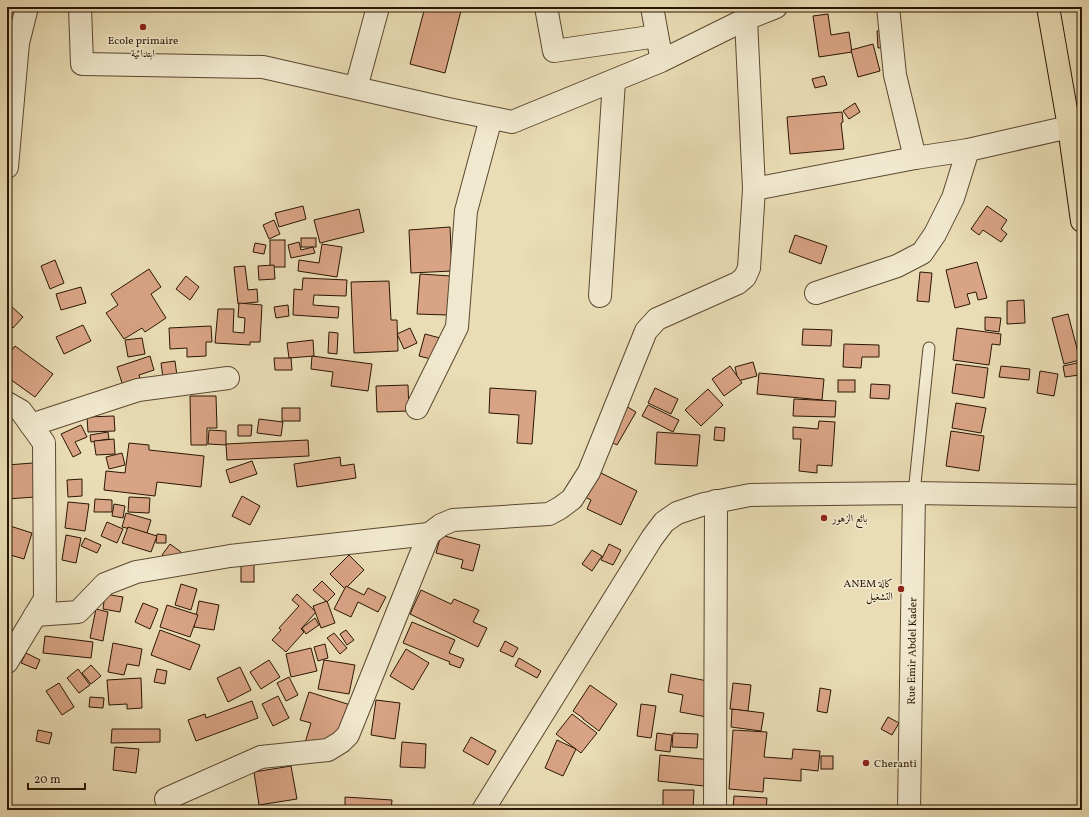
<svg xmlns="http://www.w3.org/2000/svg" width="1089" height="817" font-family="Vollkorn,Amiri,serif">
<rect width="100%" height="100%" fill="#eaddb5"/>
<filter id="stains"><feTurbulence type="fractalNoise" baseFrequency=".005" numOctaves="4"/><feColorMatrix values="0 0 0 0 .2 0 0 0 0 .09 0 0 0 0 .02 0 0 0 .5 -.17"/></filter>
<radialGradient id="worn" r=".72"><stop offset=".6" stop-color="#630" stop-opacity="0"/><stop offset="1" stop-color="#630" stop-opacity=".3"/></radialGradient>
<g fill="#d9a485" stroke="#2a1603">
<path d="M425,7H462L445,73L410,64Z"/>
<path d="M828,14L831,35L849,32L852,52L819,57L813,16Z"/>
<path d="M888,30L889,47L878,48L877,31Z"/>
<path d="M873,44L880,71L858,77L851,50Z"/>
<path d="M824,76L827,85L815,88L812,79Z"/>
<path d="M855,103L860,112L849,119L843,111Z"/>
<path d="M842,112L843,122L841,123L844,149L790,154L787,117Z"/>
<path d="M303,206L306,219L279,227L275,213Z"/>
<path d="M987,206L1007,220L1001,229L1007,234L1001,242L983,230L979,235L971,229Z"/>
<path d="M359,209L364,232L320,243L314,220Z"/>
<path d="M274,220L280,234L269,239L263,225Z"/>
<path d="M450,227L452,271L411,273L409,230Z"/>
<path d="M795,235L827,246L821,264L789,252Z"/>
<rect x="301" y="238" width="15" height="9"/>
<rect x="270" y="240" width="15" height="27"/>
<path d="M299,242L301,250L313,247L315,253L291,258L288,245Z"/>
<path d="M255,243L266,245L264,254L253,252Z"/>
<path d="M322,244L342,247L337,277L298,271L299,260L319,263Z"/>
<path d="M55,260L64,283L50,289L41,266Z"/>
<path d="M977,262L987,298L978,300L976,292L967,294L970,304L955,308L946,270Z"/>
<path d="M274,265L275,279L259,280L258,266Z"/>
<path d="M245,266L248,290L257,289L258,302L238,304L234,267Z"/>
<path d="M149,269L161,287L151,294L166,318L145,332L142,328L124,339L106,313L118,305L111,294Z"/>
<path d="M920,272L932,273L929,302L917,301Z"/>
<path d="M420,274L451,276L448,315L417,314Z"/>
<path d="M186,276L199,287L190,300L176,289Z"/>
<path d="M303,278L347,280L346,296L314,295L313,305L339,307L338,318L293,315L294,289L302,290Z"/>
<path d="M389,281L391,320H397L398,351L354,353L351,282Z"/>
<path d="M81,287L86,303L61,310L56,294Z"/>
<path d="M1024,300L1025,323L1007,324V301Z"/>
<path d="M239,303L262,305L260,342H250V345L215,343L218,309H234L233,332L244,333L245,318L238,317Z"/>
<path d="M288,305L289,316L276,318L274,307Z"/>
<path d="M11,306L23,317L13,328L7,323V309H8Z"/>
<path d="M1068,314L1080,360L1064,364L1052,318Z"/>
<path d="M985,317L1001,318L999,332L985,330Z"/>
<path d="M83,325L91,341L64,354L56,337Z"/>
<path d="M211,326L212,342H206V356L187,357V348L170,349L169,328Z"/>
<path d="M410,328L417,343L404,349L397,334Z"/>
<path d="M957,328L1001,334L1000,345L992,344L989,365L953,360Z"/>
<path d="M803,329L832,330L831,346L802,345Z"/>
<path d="M329,332L338,333L337,354L328,353Z"/>
<path d="M425,334L440,338L435,360L419,356Z"/>
<path d="M142,338L145,354L128,357L125,340Z"/>
<path d="M313,340L314,356L289,358L287,343Z"/>
<path d="M844,344L879,345V357H862L861,368L843,367Z"/>
<path d="M15,346L53,374L35,397L7,377V356Z"/>
<path d="M150,356L154,370L139,375L144,391L126,396L117,367Z"/>
<path d="M312,356L372,364L368,391L331,386L333,372L311,369Z"/>
<path d="M274,358H291L292,370H275Z"/>
<path d="M175,361L177,376L163,378L161,363Z"/>
<path d="M753,362L757,376L738,381L735,367Z"/>
<path d="M1077,363L1079,375L1065,377L1063,366Z"/>
<path d="M956,364L988,368L984,398L952,393Z"/>
<path d="M730,366L742,383L724,396L712,379Z"/>
<path d="M1001,366L1030,369L1029,380L999,377Z"/>
<path d="M1040,371L1058,374L1054,396L1037,393Z"/>
<path d="M759,373L824,379L822,400L757,394Z"/>
<rect x="838" y="380" width="17" height="12"/>
<path d="M871,384L890,385L889,399L870,398Z"/>
<path d="M408,385L409,411L377,412L376,386Z"/>
<path d="M490,388L536,391L532,444L517,443L519,415L489,413Z"/>
<path d="M655,388L678,399L671,414L648,403Z"/>
<path d="M708,389L723,405L701,426L685,410Z"/>
<path d="M190,396H216L217,428H207V445H191Z"/>
<path d="M794,399L836,401L835,417L793,416Z"/>
<path d="M956,403L986,408L981,433L952,428Z"/>
<path d="M624,405L636,412L617,445L605,439Z"/>
<path d="M648,405L679,420L673,432L642,416Z"/>
<rect x="282" y="408" width="18" height="13"/>
<path d="M114,416L115,431L88,432L87,417Z"/>
<path d="M259,419L283,422L281,436L257,433Z"/>
<path d="M819,421L835,422L832,466L817,465V473L799,471L801,439H793V427L818,429Z"/>
<path d="M81,425L87,437L75,442L81,453L73,457L61,434Z"/>
<path d="M238,425H252L251,436H238Z"/>
<path d="M715,427L725,428L724,441L714,440Z"/>
<path d="M209,430L226,431V445L208,444Z"/>
<path d="M951,431L984,436L979,471L946,466Z"/>
<path d="M108,432L109,439L91,442L90,435Z"/>
<path d="M657,432L700,435L697,466L655,464Z"/>
<path d="M114,439L115,454L96,455L94,441Z"/>
<path d="M308,440L309,456L227,460L226,444Z"/>
<path d="M129,443L149,445V450L204,456L201,487L157,482L155,496L104,490L106,471L125,473Z"/>
<path d="M122,453L125,465L109,469L106,457Z"/>
<path d="M340,457L341,466L354,464L356,478L297,487L294,464Z"/>
<path d="M252,461L257,474L230,483L226,470Z"/>
<path d="M33,463L35,497L7,499V465Z"/>
<path d="M597,471L637,491L621,525L587,509L591,500L585,497Z"/>
<path d="M82,479V496L68,497L67,480Z"/>
<path d="M242,496L260,506L250,525L232,516Z"/>
<path d="M129,497L150,498L149,513L128,512Z"/>
<path d="M95,499L112,500V512H94Z"/>
<path d="M68,502L89,504L85,531L65,528Z"/>
<path d="M114,504L125,506L123,518L112,516Z"/>
<path d="M126,513L151,520L147,533L122,527Z"/>
<path d="M107,522L123,529L117,543L101,536Z"/>
<path d="M7,525L32,533L24,559L10,555L7,562Z"/>
<path d="M128,527L157,536L151,552L122,543Z"/>
<path d="M157,534L166,535V543H156Z"/>
<path d="M66,535L81,538L76,563L62,560Z"/>
<path d="M441,535L480,545L473,571L461,568L463,560L436,553Z"/>
<path d="M85,538L101,545L97,553L81,546Z"/>
<path d="M170,544L181,552L173,563L162,555Z"/>
<path d="M609,544L621,550L613,565L601,560Z"/>
<path d="M592,550L602,556L592,571L582,564Z"/>
<rect x="241" y="554" width="13" height="28"/>
<path d="M349,555L364,570L345,589L330,574Z"/>
<path d="M322,581L335,594L327,602L313,590Z"/>
<path d="M181,584L197,589L191,610L175,605Z"/>
<path d="M346,586L364,595L368,588L386,597L378,612L358,602L351,617L334,609Z"/>
<path d="M421,590L451,604L454,599L479,610L473,622L487,628L478,647L410,614Z"/>
<path d="M105,594L123,597L120,612L103,609Z"/>
<path d="M297,594L316,612L301,629L304,632L286,652L272,640L281,630L279,628L299,606L292,600Z"/>
<path d="M199,601L219,605L214,630L194,627Z"/>
<path d="M327,601L335,623L321,628L313,606Z"/>
<path d="M143,603L158,609L150,629L135,622Z"/>
<path d="M167,605L198,615L190,637L160,627Z"/>
<path d="M96,609L108,612L103,641L90,638Z"/>
<path d="M315,618L319,625L306,634L302,628Z"/>
<path d="M412,622L455,640L449,653L464,659L460,668L449,664L450,662L403,643Z"/>
<path d="M160,630L200,645L190,670L151,655Z"/>
<path d="M346,630L354,640L347,645L340,634Z"/>
<path d="M334,633L347,648L340,654L327,638Z"/>
<path d="M45,636L93,642L91,658L43,653Z"/>
<path d="M505,641L518,648L513,657L500,651Z"/>
<path d="M113,643L142,649L139,666L127,664L124,675L108,672Z"/>
<path d="M325,644L328,658L318,661L314,647Z"/>
<path d="M311,648L317,671L291,677L286,654Z"/>
<path d="M406,649L429,663L413,690L390,676Z"/>
<path d="M26,653L40,660L36,669L21,663Z"/>
<path d="M519,658L541,671L537,678L515,666Z"/>
<path d="M269,660L280,677L261,689L250,672Z"/>
<path d="M324,660L355,665L349,694L318,689Z"/>
<path d="M91,665L101,676L91,684L82,673Z"/>
<path d="M240,667L251,690L228,702L217,678Z"/>
<path d="M78,669L90,685L79,693L67,678Z"/>
<path d="M157,669L167,671L165,684L154,682Z"/>
<path d="M671,674L713,682L707,717L680,712L683,695L668,692Z"/>
<path d="M289,677L298,695L286,701L277,683Z"/>
<path d="M141,678L142,708L127,709V704L109,705L107,680Z"/>
<path d="M59,683L74,707L62,715L46,691Z"/>
<path d="M733,683L751,685L748,711L730,709Z"/>
<path d="M590,685L617,704L599,731L583,719V718L573,711Z"/>
<path d="M820,688L831,690L827,713L817,711Z"/>
<path d="M309,692L360,708L331,743H305L311,723L300,720Z"/>
<path d="M278,696L289,718L273,726L262,704Z"/>
<path d="M90,697L104,698L103,708L89,707Z"/>
<path d="M376,700L400,703L395,739L371,735Z"/>
<path d="M252,701L258,718L196,741L188,720L205,714L206,718Z"/>
<path d="M641,704L656,706L651,738L637,736Z"/>
<path d="M732,709L764,713L761,731L731,727Z"/>
<path d="M572,714L597,733L581,753L556,734Z"/>
<path d="M888,717L899,723L892,735L881,729Z"/>
<path d="M112,729H160V742L111,743Z"/>
<path d="M38,730L52,733L49,744L36,741Z"/>
<path d="M733,730L767,732L764,757L792,759L793,749L820,751L818,771L801,769V781L764,778L763,792L729,789Z"/>
<path d="M657,733L672,735L670,752L655,750Z"/>
<path d="M673,733L698,734L697,748L672,747Z"/>
<path d="M471,737L496,751L488,765L463,751Z"/>
<path d="M557,740L576,749L563,776L545,768Z"/>
<path d="M402,742L426,744L425,768L400,767Z"/>
<path d="M115,747L139,749L136,773L113,770Z"/>
<path d="M660,755L712,760L705,770L704,786L658,781Z"/>
<rect x="821" y="756" width="12" height="13"/>
<path d="M291,766L297,799L259,805L254,772Z"/>
<path d="M663,790H694L693,810H649V806H663Z"/>
<path d="M734,796L767,798L766,810H733Z"/>
<path d="M345,797L392,800L391,810H345Z"/>
</g>
<g fill="none" stroke-linecap="round" stroke-linejoin="round">
<defs>
<path id="lane" d="M914,493L929,348"/>
<g id="street">
<path d="M80,7L82,64L263,67L448,109L512,122L661,61L746,19L776,7"/>
<path d="M546,7L554,51L657,36"/>
<path d="M652,7L660,51"/>
<path d="M888,7L895,75L915,158"/>
<path d="M356,88L378,7"/>
<path d="M7,167L18,43L27,7"/>
<path d="M754,189L915,158L968,150L1069,127"/>
<path d="M816,293L897,266L922,253L935,234L953,198L968,150"/>
<path d="M600,296L614,81"/>
<path d="M7,403L21,411L44,443L45,599L7,662"/>
<path d="M417,408L457,327L466,211L491,118"/>
<path d="M31,425L138,390L228,378"/>
<path d="M35,615L78,612L105,584L136,572L230,556L429,534"/>
<path d="M166,799L261,757L328,750L341,742L348,735L429,534L441,525L453,520L549,514L560,508L572,499L589,472L646,331L657,319L738,283L745,277L749,268L754,189L746,19"/>
<path d="M483,810L652,538L664,522L677,513L704,504L750,495L914,493L1082,496"/>
<path d="M715,810L716,501"/>
<path id="s1" d="M909,810L914,493"/>
</g>
<path id="primary" d="M1048,7L1069,127L1082,221"/>
</defs>
<use href="#lane" stroke="#5a4830" stroke-width="13"/>
<use href="#street" stroke="#5a4830" stroke-width="24"/>
<use href="#primary" stroke="#2a1603" stroke-width="24"/>
<use href="#lane" stroke="#f1e9cf" stroke-width="11"/>
<use href="#street" stroke="#f1e9cf" stroke-width="22"/>
<use href="#primary" stroke="#eaddb5" stroke-width="22"/>
</g>
<g fill="#8f2418" stroke="#f1e9cf" stroke-width="1.5">
<circle cx="143" cy="27" r="4"/>
<circle cx="824" cy="518" r="4"/>
<circle cx="901" cy="589" r="4"/>
<circle cx="866" cy="763" r="4"/>
</g>
<g text-anchor="middle" stroke-width="3" stroke-linejoin="round" paint-order="stroke">
<g font-size="11" fill="#2a1603" stroke="#f1e9cf" text-anchor="start">
<text x="143" y="44" text-anchor="middle">Ecole primaire<tspan x="143" dy="13">ابتدائية</tspan></text>
<text x="832" y="522">بائع الزهور</text>
<text x="893" y="587" text-anchor="end">ANEM كالة<tspan x="893" dy="13">التشغيل</tspan></text>
<text x="874" y="767">Cheranti</text>
</g>
<g font-size="11" fill="#2a1603" stroke="#f1e9cf">
<text dy="4" stroke="none"><textPath href="#s1" startOffset="159">Rue Emir Abdel Kader</textPath></text>
</g>
</g>
<rect width="1089" height="817" fill="none" stroke="#eaddb5" stroke-width="24"/>
<rect x="8" y="8" width="1073" height="801" fill="none" stroke="#2a1603" stroke-width="2"/>
<rect x="12" y="12" width="1065" height="793" fill="none" stroke="#2a1603"/>
<path d="M28 783v6h57v-6" fill="none" stroke="#2a1603" stroke-width="2"/>
<text x="34" y="783" font-size="12" fill="#2a1603" stroke="#f1e9cf" stroke-width="3" paint-order="stroke">20 m</text>
<rect width="100%" height="100%" filter="url(#stains)"/>
<rect width="100%" height="100%" fill="url(#worn)"/>
</svg>
